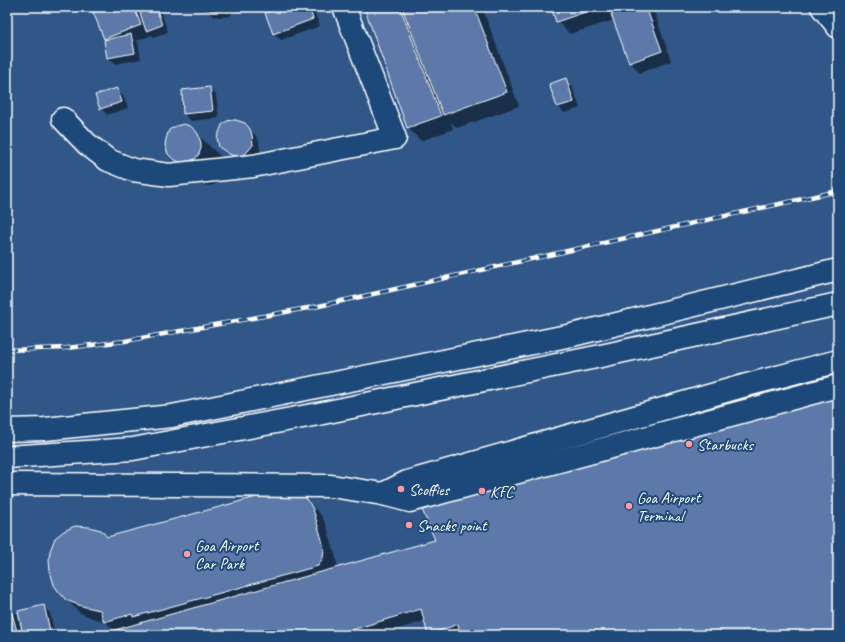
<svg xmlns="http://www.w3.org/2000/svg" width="845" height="642" font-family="Caveat,sans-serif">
<rect width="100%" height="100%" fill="#305788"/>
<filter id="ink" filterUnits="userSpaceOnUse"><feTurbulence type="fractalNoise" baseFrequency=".025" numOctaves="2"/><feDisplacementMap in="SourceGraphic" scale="8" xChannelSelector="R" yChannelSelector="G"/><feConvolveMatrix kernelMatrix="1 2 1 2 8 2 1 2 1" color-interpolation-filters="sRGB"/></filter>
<g filter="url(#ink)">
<g fill="#0007">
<path d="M93,7H159L168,32L154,37L152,35L136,41L138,42L141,59L115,64L108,58L107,40L104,38Z"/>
<path d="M204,7H236V8L230,16L221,17L213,16Z"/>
<path d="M263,7H312L320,26L281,40L274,34L266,14L269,13Z"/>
<path d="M365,7H482L519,106L457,128L451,122L453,129L421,141L407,127Z"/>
<path d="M552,7H652L649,8L655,14L671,61L640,73L630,62L614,20L570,34L557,21Z"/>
<path d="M565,80L572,86L580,108L565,113L558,107Z"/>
<path d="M210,88L216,95L219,118L191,121L184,114L183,91Z"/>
<path d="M116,90L123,96L128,108L107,115L101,108Z"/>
<path d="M244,124L257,137L259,142L260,152L255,158L237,160L227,153L220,146Z"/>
<path d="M194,131L219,155L221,159L222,178L219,182L210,186L204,185L197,182L169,154Z"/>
<path d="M838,372V635H429L425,621L378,635H101L115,631L105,621L95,619L80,613L59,592L107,539L307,500L320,514L326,524L335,554L337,563V569L437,540L767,382L770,391Z"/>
<path d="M43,606L50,613L55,635H24Z"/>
<path d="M10,607L17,614L22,635H7V608Z"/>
</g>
<g fill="#5c79a9" stroke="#fff">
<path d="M91,7H134L141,25L104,39Z"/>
<path d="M138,7H156L162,25L146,31Z"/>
<path d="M202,7H225L224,9L214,11L205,9Z"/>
<path d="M282,7H309L313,19L273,34L265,13Z"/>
<path d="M364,7H400L441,116L407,128Z"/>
<path d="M402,7H474L507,92L443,115Z"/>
<path d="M551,7H600L556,22Z"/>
<path d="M631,7H646L662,51L629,63L611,14Z"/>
<path d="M131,34L135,53L107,58L104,40Z"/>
<path d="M566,78L574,102L557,107L549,84Z"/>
<path d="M210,87L213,111L183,114L182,90Z"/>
<path d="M117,88L122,102L100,109L95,95Z"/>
<path d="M232,120H236L245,123L250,129L252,135L253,145L248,151L244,155L235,156L229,154L219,147L217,138L222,125L227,121Z"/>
<path d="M184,124L190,126L195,130L198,134L201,143V148L199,154L195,159L186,162H179L172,158L168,154L165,145L166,139L169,130L176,126Z"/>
<path d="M757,371L764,392L838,371V630L821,635H460L458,624L428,635L421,609L335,635H97L435,540L406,472Z"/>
<path d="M279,491L300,493L307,499L313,509L322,540L324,550L323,558L318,566L133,617L132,614L104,622L100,610L81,606L66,600L59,592L54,585L50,571L49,561L50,551L55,538L64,531L75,526L89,527L101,530L107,537Z"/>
<path d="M44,605L51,635H23L18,611Z"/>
<path d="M10,606L18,635H7V607Z"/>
</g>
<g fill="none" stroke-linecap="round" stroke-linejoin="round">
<defs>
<g id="minor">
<path d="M63,119L87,144L108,160L133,170L169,175L253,166L395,138L344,7"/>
<path d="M7,484L331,486L383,494L410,501L838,386"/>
<path d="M383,494L407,482L743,386L838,361"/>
</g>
<g id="highway">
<path d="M822,7L838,27"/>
<path d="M7,430L45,429L172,416L572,335L838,270"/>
<path d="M7,457L133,449L318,414L601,356L838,304"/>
</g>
</defs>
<use href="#minor" stroke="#fff" stroke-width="25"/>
<use href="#highway" stroke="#fff" stroke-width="25"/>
<use href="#minor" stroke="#1f4a7a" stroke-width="22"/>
<use href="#highway" stroke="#1f4a7a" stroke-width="22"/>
<defs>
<path id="rail" d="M7,350L67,348L125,341L319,306L838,191"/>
</defs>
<use href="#rail" stroke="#fff" stroke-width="4.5"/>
<use href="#rail" stroke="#1f4a7a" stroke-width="3" stroke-dasharray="9" stroke-linecap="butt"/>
</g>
</g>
<g fill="#ff9aa2" stroke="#1f4a7a" stroke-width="1.5">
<circle cx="689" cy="444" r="4"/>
<circle cx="401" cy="489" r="4"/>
<circle cx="482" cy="491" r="4"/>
<circle cx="629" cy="506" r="4"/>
<circle cx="409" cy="525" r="4"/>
<circle cx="187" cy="554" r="4"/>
</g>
<g text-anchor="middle" stroke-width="4" stroke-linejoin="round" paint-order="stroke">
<g font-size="16" fill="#fff" stroke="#1f4a7a" text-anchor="start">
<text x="697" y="450">Starbucks</text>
<text x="409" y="495">Scoffies</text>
<text x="490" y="497">KFC</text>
<text x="637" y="503">Goa Airport<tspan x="637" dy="18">Terminal</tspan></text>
<text x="417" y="531">Snacks point</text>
<text x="195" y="551">Goa Airport<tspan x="195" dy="18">Car Park</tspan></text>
</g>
</g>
<rect width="845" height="642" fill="none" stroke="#1f4a7a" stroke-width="24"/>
<rect x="12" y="12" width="821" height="618" fill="none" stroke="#fff" stroke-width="1.5" filter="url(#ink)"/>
</svg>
